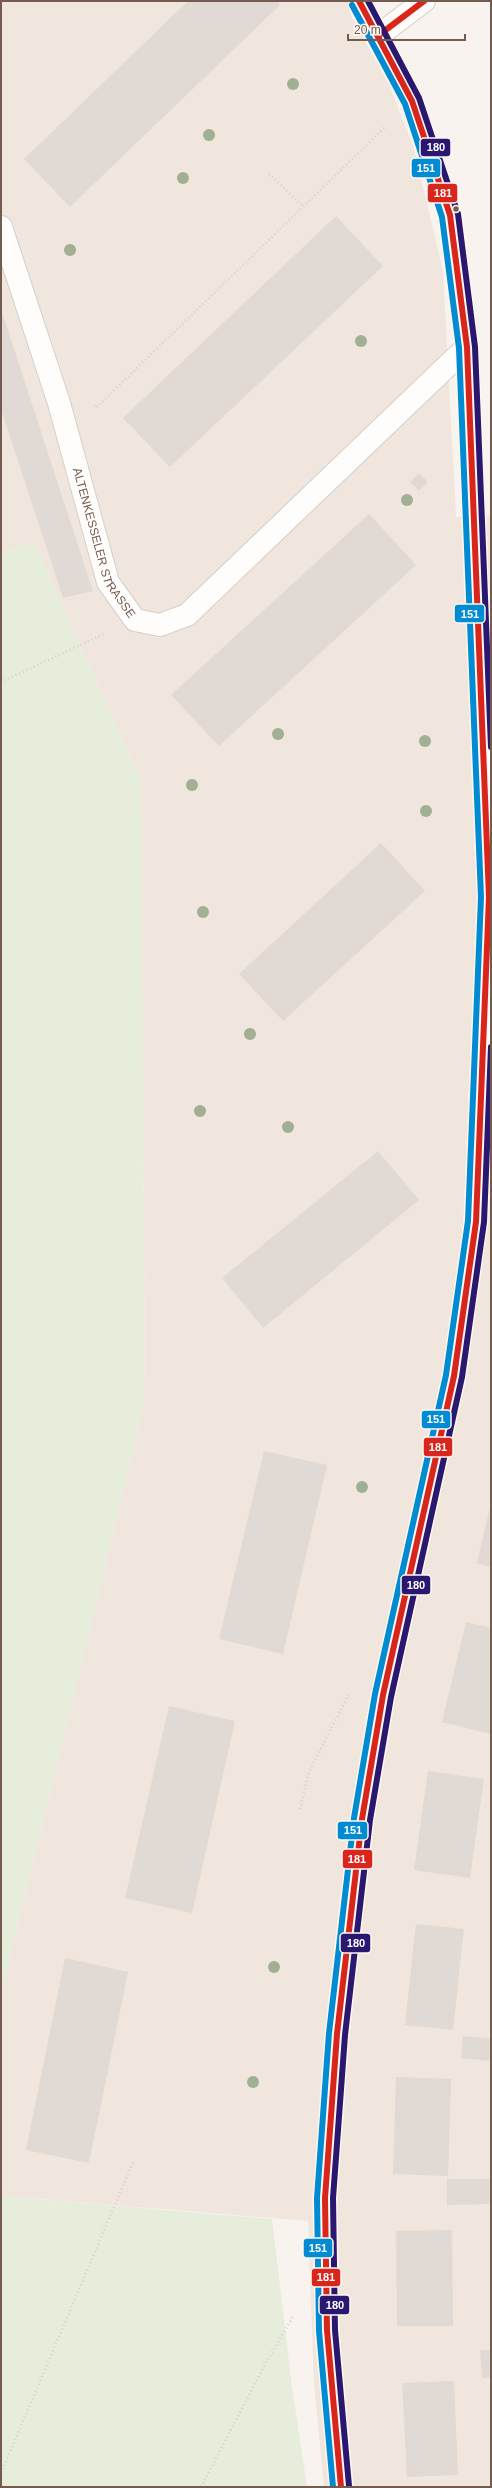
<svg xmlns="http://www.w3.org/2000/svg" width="492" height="2488" font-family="Helvetica,sans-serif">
<rect width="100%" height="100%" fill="#f8f3ee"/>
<path fill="#f0e6dd" d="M1,1H373L350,13L389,85L413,145L443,271L456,517L491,515V2487H324L314,2383L308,2221L1,2196V1993L145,1400L141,781L34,542L1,553Z"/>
<g fill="#e6edda">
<path d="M34,542L141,781L145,1400L1,1993V553Z"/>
<path d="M1,2196L272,2219L292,2387L307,2487H1Z"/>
</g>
<g fill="#e1d9d4">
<path d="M188,1H277L280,5L70,207L24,159Z"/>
<path d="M336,216L383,266L170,467L123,418Z"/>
<path d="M1,309L93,591L63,598L1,409Z"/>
<path d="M419,473L428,482L419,491L410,482Z"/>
<path d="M369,514L416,565L219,746L171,695Z"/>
<path d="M381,843L425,891L283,1021L239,974Z"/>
<path d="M378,1151L419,1200L263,1328L222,1278Z"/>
<path d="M264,1451L327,1465L283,1654L219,1639Z"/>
<path d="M490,1507H491V1567L477,1563Z"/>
<path d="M466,1622L491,1628V1734L442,1722Z"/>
<path d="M169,1706L235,1721L192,1913L125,1898Z"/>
<path d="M428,1771L484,1779L470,1878L414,1870Z"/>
<path d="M416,1924L464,1929L453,2030L405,2025Z"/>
<path d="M65,1958L128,1972L89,2163L26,2150Z"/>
<path d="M463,2036L491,2039V2061L461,2058Z"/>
<path d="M396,2077L451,2079L448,2176L393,2174Z"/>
<path d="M447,2179H491V2204L447,2205Z"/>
<path d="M452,2230L453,2326H397L396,2231Z"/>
<path d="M480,2350H491V2377L482,2378Z"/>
<path d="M454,2381L458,2475L407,2477L402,2383Z"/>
</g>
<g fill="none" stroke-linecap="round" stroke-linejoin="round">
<defs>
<g id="minor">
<path d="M379,35L424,1"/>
<path id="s1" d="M1,227L59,403L108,582L135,620L160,625L187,615L467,347"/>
<path d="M341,2487L327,2330L325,2198L337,2034L362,1819L383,1695L454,1376L476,1222L489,897L467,347L450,215L412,101L359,1"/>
</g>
</defs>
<use href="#minor" stroke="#d5cfc9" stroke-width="24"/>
<g stroke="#d8d1cd" stroke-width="2.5" stroke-dasharray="1 3" stroke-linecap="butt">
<path d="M269,174L303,206"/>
<path d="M95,405L96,408L386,126"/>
<path d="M1,682L106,633"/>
<path d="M300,1809L309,1772L350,1692"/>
<path d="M1,2473L134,2160"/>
<path d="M201,2487L268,2359L294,2315"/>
</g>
<use href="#minor" stroke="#fefdfc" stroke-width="22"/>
<defs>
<g id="bus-1">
<path d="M379,35L424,1"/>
<path d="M341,2487L327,2330L325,2198L337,2034L362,1819L383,1695L454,1376L476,1222L489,897L467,347L450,215L412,101L359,1"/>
</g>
<g id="bus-2">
<path d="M368,1L419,98L458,214L475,347L491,747"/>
<path d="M349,2486L335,2330L333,2198L345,2035L370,1820L391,1697L462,1377L484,1222L491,1047"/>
</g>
<path id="bus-3" d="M333,2487L319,2331L317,2198L329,2033L354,1818L375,1694L446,1375L468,1221L481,897L459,348L442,217L405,104L352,5"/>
</defs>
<use href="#bus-1" stroke="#fef8f1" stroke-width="9"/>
<use href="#bus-2" stroke="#fef8f1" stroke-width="9"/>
<use href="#bus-3" stroke="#fef8f1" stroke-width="9"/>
<use href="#bus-1" stroke="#d9261c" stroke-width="6"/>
<use href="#bus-2" stroke="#291770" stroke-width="6"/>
<use href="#bus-3" stroke="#008bd2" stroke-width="6"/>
</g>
<g fill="#a1af93">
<circle cx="293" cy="84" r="6"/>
<circle cx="209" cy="135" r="6"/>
<circle cx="183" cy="178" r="6"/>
<circle cx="70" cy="250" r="6"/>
<circle cx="361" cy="341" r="6"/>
<circle cx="407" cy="500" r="6"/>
<circle cx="278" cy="734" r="6"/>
<circle cx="425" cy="741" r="6"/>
<circle cx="192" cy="785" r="6"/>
<circle cx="426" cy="811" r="6"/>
<circle cx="203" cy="912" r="6"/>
<circle cx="250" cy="1034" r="6"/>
<circle cx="200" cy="1111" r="6"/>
<circle cx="288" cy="1127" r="6"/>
<circle cx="362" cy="1487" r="6"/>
<circle cx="274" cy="1967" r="6"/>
<circle cx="253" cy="2082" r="6"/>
</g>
<circle fill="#745b50" stroke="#fef8f1" stroke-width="1.5" cx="456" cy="209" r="3.5"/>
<g text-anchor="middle" stroke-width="3" stroke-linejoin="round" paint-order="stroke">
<g font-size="12" fill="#745b50" stroke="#fef8f1">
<text dy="4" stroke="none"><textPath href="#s1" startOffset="333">ALTENKESSELER STRASSE</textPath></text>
</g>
</g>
<g stroke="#fef8f1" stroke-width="1.5">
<rect x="420" y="138" width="31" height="19" rx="4" fill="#291770"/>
<rect x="411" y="158" width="30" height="20" rx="4" fill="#008bd2"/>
<rect x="427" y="183" width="31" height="20" rx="4" fill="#d9261c"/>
<rect x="454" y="604" width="31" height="19" rx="4" fill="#008bd2"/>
<rect x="421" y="1410" width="30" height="19" rx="4" fill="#008bd2"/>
<rect x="423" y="1437" width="30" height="20" rx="4" fill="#d9261c"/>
<rect x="401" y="1575" width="30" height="20" rx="4" fill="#291770"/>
<rect x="337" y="1821" width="31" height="19" rx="4" fill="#008bd2"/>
<rect x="342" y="1849" width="31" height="20" rx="4" fill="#d9261c"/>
<rect x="340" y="1933" width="31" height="20" rx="4" fill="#291770"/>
<rect x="303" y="2238" width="30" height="20" rx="4" fill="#008bd2"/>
<rect x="311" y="2268" width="30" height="19" rx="4" fill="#d9261c"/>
<rect x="319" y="2295" width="31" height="20" rx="4" fill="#291770"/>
</g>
<g font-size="11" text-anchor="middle" font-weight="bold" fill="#fff">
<text x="436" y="151">180</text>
<text x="426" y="172">151</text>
<text x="443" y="197">181</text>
<text x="470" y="618">151</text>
<text x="436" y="1423">151</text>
<text x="438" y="1451">181</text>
<text x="416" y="1589">180</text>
<text x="353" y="1834">151</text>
<text x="357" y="1863">181</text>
<text x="356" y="1947">180</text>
<text x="318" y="2252">151</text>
<text x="326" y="2281">181</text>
<text x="335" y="2309">180</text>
</g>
<rect width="492" height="2488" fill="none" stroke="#745b50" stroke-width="4"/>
<path d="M348 34v6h117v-6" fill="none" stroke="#745b50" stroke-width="2"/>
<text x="354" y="34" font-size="12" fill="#745b50" stroke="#fef8f1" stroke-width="3" paint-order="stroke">20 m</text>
</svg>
